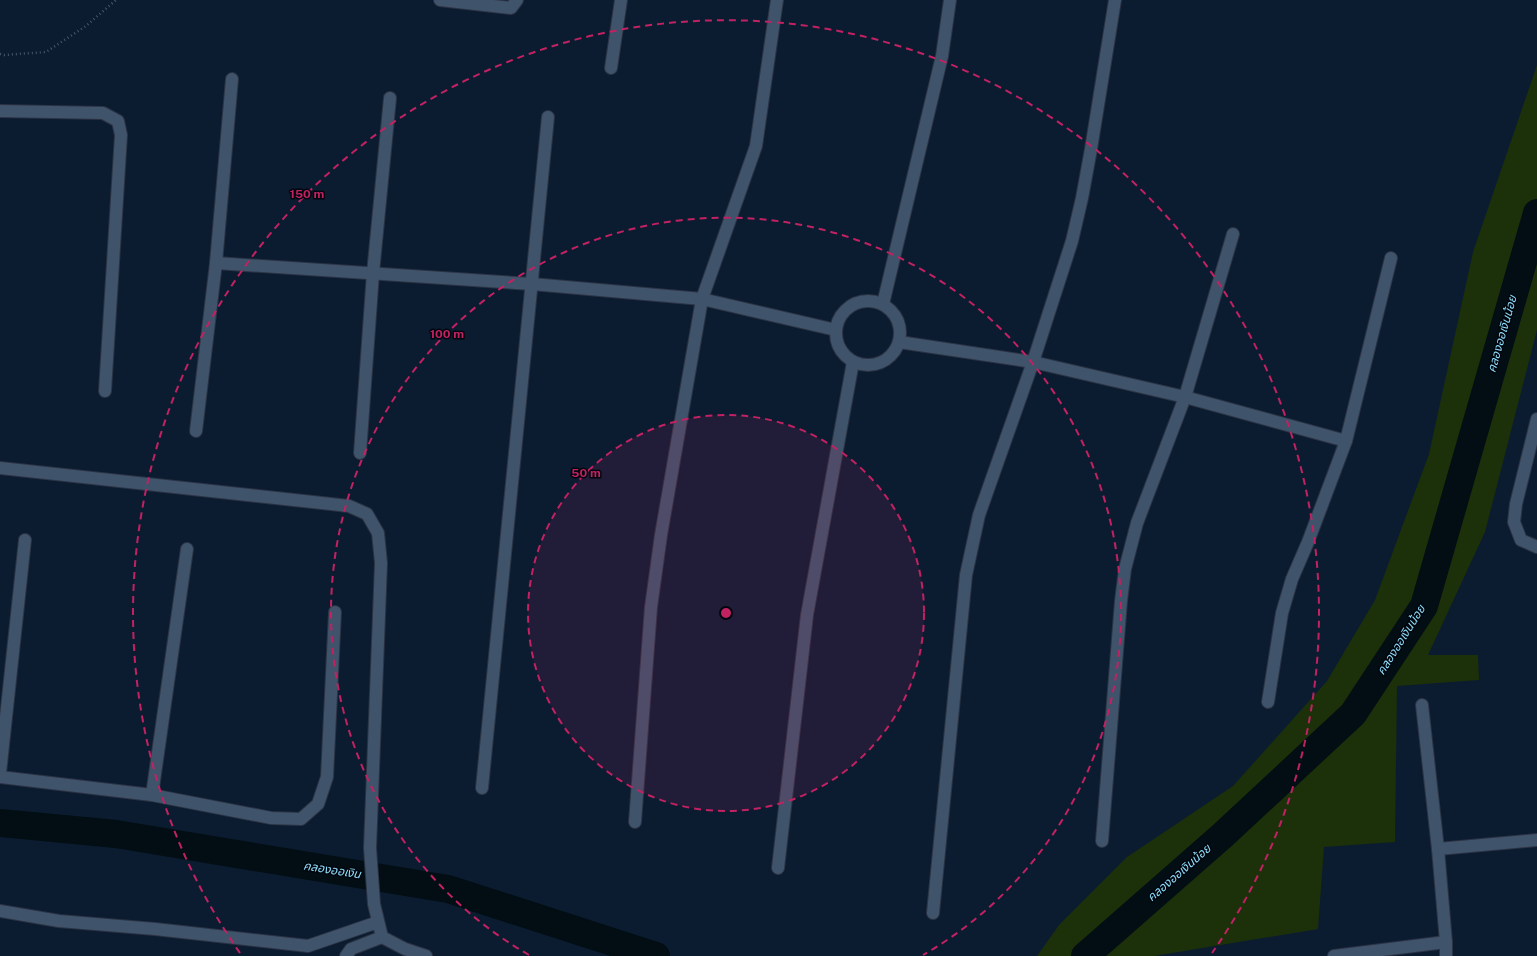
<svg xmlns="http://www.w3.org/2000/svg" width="1537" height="956" font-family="'Public Sans','Noto Sans Thai',sans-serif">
<rect width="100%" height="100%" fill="#0b1c31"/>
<path fill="#1c300a" d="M1537,65V330L1485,532L1428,655H1478L1479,680L1397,686L1395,842L1324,847L1318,929L1154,956H1037L1059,925L1127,857L1233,786L1327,681L1375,600L1429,454L1473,252Z"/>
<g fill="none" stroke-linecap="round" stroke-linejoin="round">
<g stroke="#020e13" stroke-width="28">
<path d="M0,823L116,834L448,889L656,956"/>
<path d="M1085,956L1223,835L1353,714L1424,606L1537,213"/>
</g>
<defs>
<g id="street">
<path d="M440,0L511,8L517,0"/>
<path d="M611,68L621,0"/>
<path d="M232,79L216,263L532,284L702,299L836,330"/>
<path d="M0,111L103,113L118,121L121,135L105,391"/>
<circle cx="868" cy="333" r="32"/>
<path d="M883,304L942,56L950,0"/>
<path d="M899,342L1033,362L1185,397L1346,441"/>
<path d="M1537,419L1516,504L1514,522L1521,540L1537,547"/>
<path d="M196,431L216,263"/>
<path d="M360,453L373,273L390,98"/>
<path d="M0,468L349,506L367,514L378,533L381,563L370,848L374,904L382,937L405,949L426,956"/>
<path d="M1268,702L1282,613L1292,579L1308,542L1346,441L1391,258"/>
<path d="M1422,705L1438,849L1446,942V956"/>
<path d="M0,773L25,540"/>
<path d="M0,777L152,795L271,818L301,819L318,804L327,777L335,612"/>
<path d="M482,788L548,117"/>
<path d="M152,795L187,549"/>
<path d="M635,822L651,607L661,535L702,299L756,146L777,0"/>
<path d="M1102,841L1121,601L1125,569L1137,523L1185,397L1233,234"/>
<path d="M1438,849L1537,840"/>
<path d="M778,868L807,615L853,362"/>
<path d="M0,911L59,921L155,929L308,946L378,922"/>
<path d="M933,913L966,575L979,515L1033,362L1072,241L1082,198L1091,149L1115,0"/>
<path d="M346,956L351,949L382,937"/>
<path d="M1334,956L1446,942"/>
</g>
</defs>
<use href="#street" stroke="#2c3344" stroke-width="14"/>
<path stroke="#48576a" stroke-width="2.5" stroke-dasharray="1 3" stroke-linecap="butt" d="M0,54L4,55L46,52L86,26L116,0"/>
<use href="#street" stroke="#3f536b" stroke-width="12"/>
</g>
<circle cx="726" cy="613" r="198" fill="#c22162" fill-opacity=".12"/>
<g fill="none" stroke="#c22162" stroke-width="2" stroke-dasharray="7 5">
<circle cx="726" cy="613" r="198"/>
<path d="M529 955A395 395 0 1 1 923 955"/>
<path d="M240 953A593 593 0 1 1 1212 953"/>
</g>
<g text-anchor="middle" stroke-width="3" stroke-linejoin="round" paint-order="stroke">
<g font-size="12" font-style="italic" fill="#90dffc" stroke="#02070f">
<text transform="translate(1502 334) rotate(-74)" y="4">คลองออเงินน้อย</text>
<text transform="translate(1401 640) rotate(-58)" y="4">คลองออเงินน้อย</text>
<text transform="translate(332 870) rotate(9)" y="4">คลองออเงิน</text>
<text transform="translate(1179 873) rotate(-41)" y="4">คลองออเงินน้อย</text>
</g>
</g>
<circle cx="726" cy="613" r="6" fill="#c22162" stroke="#02070f" stroke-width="2"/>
<g font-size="12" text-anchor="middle" font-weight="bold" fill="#c22162" stroke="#02070f" stroke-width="3" stroke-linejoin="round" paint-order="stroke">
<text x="307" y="198">150 m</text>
<text x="447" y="338">100 m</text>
<text x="586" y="477">50 m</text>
</g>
</svg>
